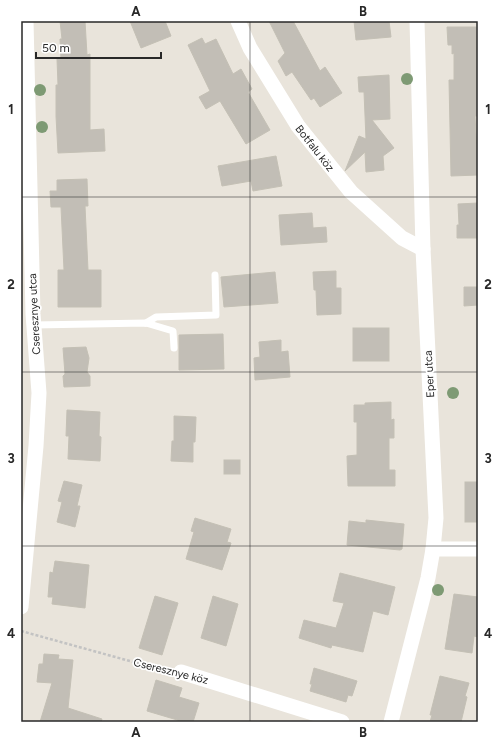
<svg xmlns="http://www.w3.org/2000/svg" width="499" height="743" font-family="Figtree,sans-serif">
<rect width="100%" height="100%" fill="#e9e4db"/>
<g fill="#c2beb6" stroke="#c4c0b5">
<path d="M60,21H85L87,55L90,54V130L104,129L105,151L58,153L56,116V85H58L57,59H61L60,39H62Z"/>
<path d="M130,21H165L171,36L141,48Z"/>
<path d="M269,21H293L320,71L325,67L342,93L320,107L314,98L311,100L292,72L286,76L278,61L285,53Z"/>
<path d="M354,21H389L391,37L356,40Z"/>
<path d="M447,27H476L478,116H475L477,152H478V175L451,176L449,80H454V53L452,54V45H448Z"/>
<path d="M202,38L205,44L216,39L233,74L241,69L252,89L248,92L270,130L246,144L220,101L206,109L199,97L210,91L188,45Z"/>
<path d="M389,75L390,119L372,120L394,148L383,156L384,170L366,172L365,152L345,171L359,136L366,139L364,92H359L358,77Z"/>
<path d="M276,156L282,186L253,191L251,181L222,186L218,166Z"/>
<path d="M87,179L88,206H85L88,270H101V307H58V270H64L61,207H51L50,191H57V180Z"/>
<path d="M478,203V238H457V225H459L458,204Z"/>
<path d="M312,213L313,228L326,227L327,242L281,245L279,215Z"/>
<path d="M336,271V288H341V314L317,315L316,290H314L313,272Z"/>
<path d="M275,272L278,303L224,307L221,277Z"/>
<path d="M464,287H478V305L464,306Z"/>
<rect x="353" y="328" width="36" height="33"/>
<path d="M223,334L224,369L179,370V335Z"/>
<path d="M281,340V352L288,351L290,377L255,380L254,358L260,357L259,342Z"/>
<path d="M86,347L89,358L87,372L90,376V386L64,387L63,376L65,374L63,348Z"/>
<path d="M391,402V420L394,419V438H389V470H395V486H348L347,456L357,455V422H354V405H365V403Z"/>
<path d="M67,410L100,412L99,436L101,437L100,461L68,459L69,436H66Z"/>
<path d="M174,416L196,417L195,442H193V462L171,461L172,441H174Z"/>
<rect x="224" y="460" width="16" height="14"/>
<path d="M64,481L82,485L77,506H80L75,527L57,522L62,502L58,501Z"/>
<rect x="465" y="482" width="13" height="40"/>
<path d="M195,518L231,529L227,542L231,543L222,570L186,559L194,532L191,531Z"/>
<path d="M366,520L404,524L402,549L400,550L347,545L349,521L366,523Z"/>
<path d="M55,561L89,565L85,608L52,604L53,597H48L50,572L53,573Z"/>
<path d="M340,573L395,587L388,615L373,611L363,652L332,645L331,648L299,638L304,620L336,628L344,603L333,601Z"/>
<path d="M454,594L478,597V637L474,636L472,653L445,649Z"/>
<path d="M155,596L178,603L162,655L139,648Z"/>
<path d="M213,596L238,604L226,646L201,638Z"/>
<path d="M44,654L59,655L58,659L73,660L68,708L102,719L101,722H40L52,683L37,682L39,664H43Z"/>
<path d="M314,668L357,681L352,696L348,695L346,702L310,691L312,684H310Z"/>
<path d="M440,676L469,683L465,696L467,697L461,722H430L432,715H430Z"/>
<path d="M156,680L182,688L179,697L199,703L193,722H184L147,711Z"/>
</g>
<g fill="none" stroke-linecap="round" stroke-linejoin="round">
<path stroke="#c3c3c3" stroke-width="2.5" stroke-dasharray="3 2" stroke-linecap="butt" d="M21,631L166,671"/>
<g stroke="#fff" stroke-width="7">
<path d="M146,323L156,317L216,315L215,275"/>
<path d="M34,325L146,323L173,331L174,348"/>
</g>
<g stroke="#fff" stroke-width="15">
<path d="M238,21L250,48L298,126L351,192L402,238L423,249"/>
<path d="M433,549H478"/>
<path d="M21,607L36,446L39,393L33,314L26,21"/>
<path d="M181,672L342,722"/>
<path d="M391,722L428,578L433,549L436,518L423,249L417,21"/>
</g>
</g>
<g fill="#7e9a74">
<circle cx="407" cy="79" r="6"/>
<circle cx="40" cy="90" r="6"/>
<circle cx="42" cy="127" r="6"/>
<circle cx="453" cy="393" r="6"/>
<circle cx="438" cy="590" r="6"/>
</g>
<path fill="none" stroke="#282828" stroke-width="1" stroke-opacity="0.55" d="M250,21V722M21,197H478M21,372H478M21,546H478"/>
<g text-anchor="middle" stroke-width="3.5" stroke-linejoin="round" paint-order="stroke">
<g font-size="11" fill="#282828" stroke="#fff">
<text transform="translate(315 148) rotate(52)" y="4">Botfalu köz</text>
<text transform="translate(34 314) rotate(-93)" y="4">Cseresznye utca</text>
<text transform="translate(429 374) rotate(-93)" y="4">Eper utca</text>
<text transform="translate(171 671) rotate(14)" y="4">Cseresznye köz</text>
</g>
</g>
<rect width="499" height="743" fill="none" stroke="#ffffff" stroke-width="44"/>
<path d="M36 52v6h125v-6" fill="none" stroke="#282828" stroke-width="2"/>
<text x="42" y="52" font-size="12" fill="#282828" stroke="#ffffff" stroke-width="3" paint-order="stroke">50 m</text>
<rect x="22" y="22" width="455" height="699" fill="none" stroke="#282828" stroke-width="1.5"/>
<g font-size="13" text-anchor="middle" font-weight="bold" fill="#282828">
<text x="136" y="16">A</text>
<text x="363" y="16">B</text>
<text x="11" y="114">1</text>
<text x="488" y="114">1</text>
<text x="11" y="289">2</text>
<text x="488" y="289">2</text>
<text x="11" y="463">3</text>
<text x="488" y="463">3</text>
<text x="11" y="638">4</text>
<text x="488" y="638">4</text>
<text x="136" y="737">A</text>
<text x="363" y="737">B</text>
</g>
</svg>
